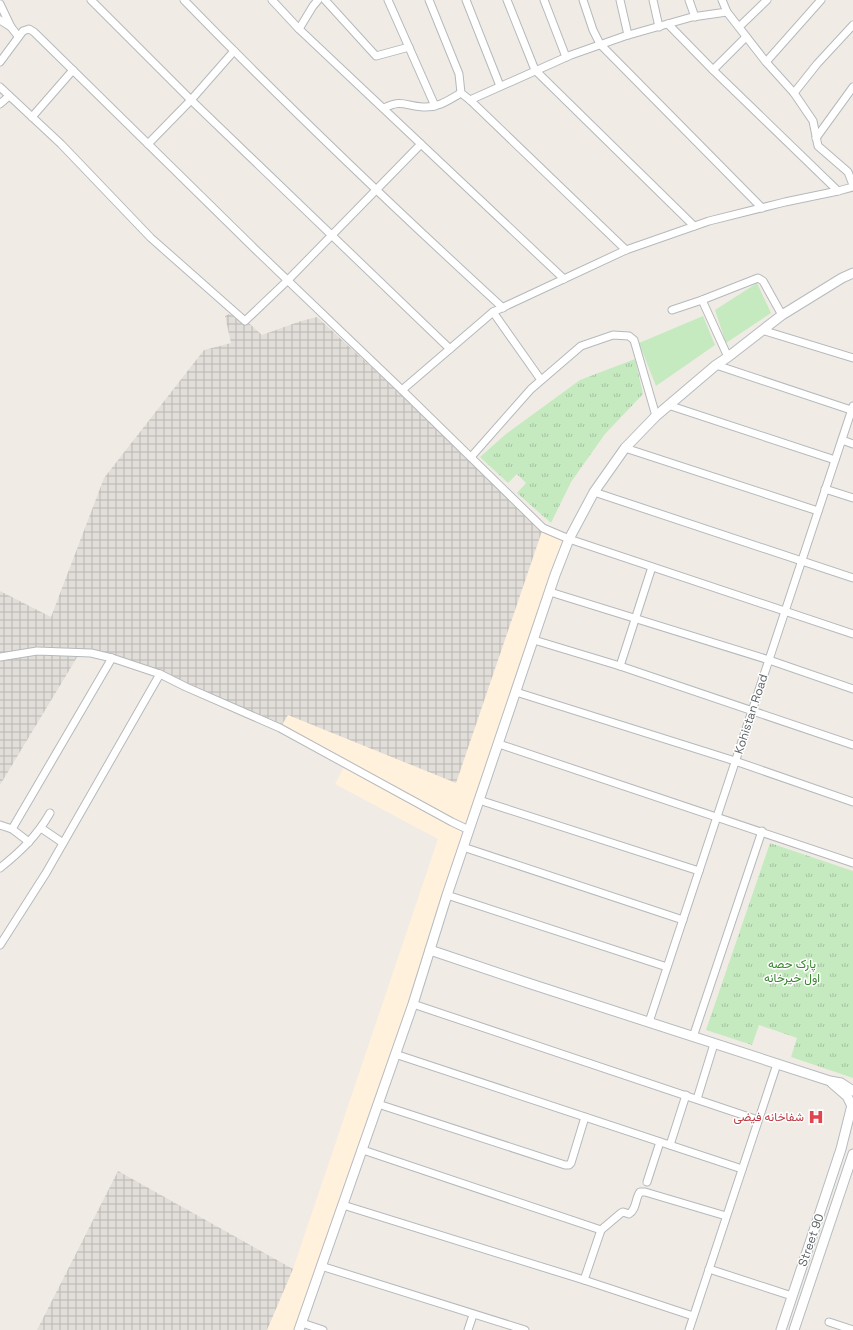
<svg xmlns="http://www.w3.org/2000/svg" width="853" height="1330" font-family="'Space Grotesk',Vazirmatn,sans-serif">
<defs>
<pattern id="industrial-grid" width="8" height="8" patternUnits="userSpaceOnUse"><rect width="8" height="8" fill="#e1ded9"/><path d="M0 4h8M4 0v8" fill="none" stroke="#bab7b4"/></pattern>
<pattern id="grass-tufts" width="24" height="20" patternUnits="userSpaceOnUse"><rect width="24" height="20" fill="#c5eabf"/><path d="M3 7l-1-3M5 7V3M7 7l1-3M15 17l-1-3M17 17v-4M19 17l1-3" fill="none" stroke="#a3c19f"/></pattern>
</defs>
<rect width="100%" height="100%" fill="#f0ece5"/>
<path fill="#fff1db" d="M542,531L569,539L299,1330H267L293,1269L438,839L335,784L346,764L280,728L288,715L456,783Z"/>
<g fill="url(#industrial-grid)">
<path d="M229,314L250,324L262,335L301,321L317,317L404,397L542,531L456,783L288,715L280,728L132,664L79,654L0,785V591L51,617L104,478L204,350L231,343L225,316Z"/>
<path d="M118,1171L293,1269L267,1330H37Z"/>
</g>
<g fill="url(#grass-tufts)">
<path d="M635,359L643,394L605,434L571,482L551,523L517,493L526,483L517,474L508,483L480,457L506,434L580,380Z"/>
<path d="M770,843L853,871V1078L791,1057L797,1038L759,1025L752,1045L706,1030Z"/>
</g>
<g fill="#c5eabf">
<path d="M757,283L771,313L726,343L715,310Z"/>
<path d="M703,316L715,345L656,386L639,343Z"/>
</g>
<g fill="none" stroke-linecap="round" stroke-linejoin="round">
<defs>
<g id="street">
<path d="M91,0L191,100L450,349"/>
<path d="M184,0C287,106 394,208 503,308"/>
<path d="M272,0L299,29L564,279"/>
<path d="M325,0L376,56L409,47"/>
<path d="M388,0L435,106"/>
<path d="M429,0L459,74L461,93L470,100L626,250"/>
<path d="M466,0L500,86"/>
<path d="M507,0L535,70L694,226"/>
<path d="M544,0L566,57"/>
<path d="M583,0L593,30L600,44L762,208"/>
<path d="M620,0L628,35"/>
<path d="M653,0L659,27"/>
<path d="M689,0L695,17"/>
<path d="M722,0L727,12L766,62L794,93L813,121L818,146L848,172L853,185"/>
<path d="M0,4L11,27"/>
<path d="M0,20L11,27L18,36"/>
<path d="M668,24L713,70L838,191L853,187"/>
<path d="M739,27L767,0"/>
<path d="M299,29L313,6L318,0"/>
<path d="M0,62L23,31L29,29L34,32L257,251L402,390L543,528L569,539L853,634"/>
<path d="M766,62L821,0"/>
<path d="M713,70L746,37"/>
<path d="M0,87L61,144L151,238L245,321L287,281L421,144"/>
<path d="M794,93L817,64L853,25"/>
<path d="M470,100L571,55L625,36L692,17L727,12"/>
<path d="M0,104L9,96"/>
<path d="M384,108C402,99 405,106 423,107C438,108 449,100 461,93"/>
<path d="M32,117L73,70"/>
<path d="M816,138L853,87"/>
<path d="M148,144L191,100L234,51"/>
<path d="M702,300L728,357"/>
<path d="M672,310L702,300L758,278L763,281L782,315"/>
<path d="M493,312L541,380"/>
<path d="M762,330L853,358"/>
<path d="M716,365L851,410"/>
<path d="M402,390L493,312L626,250L709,221L785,202L838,191"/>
<path d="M668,405L835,460"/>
<path d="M842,440L853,444"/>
<path d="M625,448L818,511"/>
<path d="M471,457L531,389L581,346L613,335L629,336L634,340L656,416"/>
<path d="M825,489L853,498"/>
<path d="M594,492L853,578"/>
<path d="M550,592L769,660L853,689"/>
<path d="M534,640L620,666L853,745"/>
<path d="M0,657L37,651L91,653L112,658L160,674L186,687L280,728L452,822L469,830"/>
<path d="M620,666L652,567"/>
<path d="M516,692L735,761L853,802"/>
<path d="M499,744L853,863"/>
<path d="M479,800L699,871"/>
<path d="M0,825L12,829L29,842"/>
<path d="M41,828L63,843"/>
<path d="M12,829L112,658"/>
<path d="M463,847L683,920"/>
<path d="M0,868C20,852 37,836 50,813"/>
<path d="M447,895L667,967"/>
<path d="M0,945L46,873L160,674"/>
<path d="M413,1004L758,1120"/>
<path d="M649,1022L853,406"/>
<path d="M693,1037L762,831"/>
<path d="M395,1054L742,1169"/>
<path d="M697,1099L714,1044"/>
<path d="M378,1104L565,1165H569L571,1163L585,1117"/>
<path d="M670,1145L686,1095"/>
<path d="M363,1150L601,1230"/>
<path d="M647,1182L660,1142"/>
<path d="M343,1205L584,1280L693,1316"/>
<path d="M321,1266L525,1330"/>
<path d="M709,1269L792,1296"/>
<path d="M584,1280L601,1230L621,1213L623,1212L629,1214C637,1209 635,1198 640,1192H645L726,1216"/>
<path d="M829,1322L853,1330"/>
<path d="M302,1323L323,1330"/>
<path d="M468,1330L473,1315"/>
<path d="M689,1330L777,1064"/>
</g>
<g id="secondary">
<path d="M430,950L528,983L830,1081L841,1083L853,1091"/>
<path d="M832,1083L847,1096L853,1108"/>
<path d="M299,1330L413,1004L447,895L555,575L569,539L594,492L625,448L656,416L716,365L728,357L782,315L842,278L853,273"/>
<path d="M781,1330L841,1149L852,1105"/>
<path d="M794,1330L853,1154"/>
</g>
</defs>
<use href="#street" stroke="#b5b9bd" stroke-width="9"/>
<use href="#secondary" stroke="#b6bbc0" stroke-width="11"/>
<use href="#street" stroke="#fff" stroke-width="7"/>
<use href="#secondary" stroke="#fff" stroke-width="9"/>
</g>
<defs>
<symbol id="hospital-bare" viewBox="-9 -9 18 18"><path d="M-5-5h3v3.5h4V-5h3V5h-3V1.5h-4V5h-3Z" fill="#e0444e" stroke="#fff" stroke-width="2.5" paint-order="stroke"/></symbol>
</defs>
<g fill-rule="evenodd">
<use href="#hospital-bare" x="805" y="1106" width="22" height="22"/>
</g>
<g text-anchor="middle" stroke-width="3" stroke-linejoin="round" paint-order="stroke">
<g font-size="12" fill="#5c6266" stroke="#fff">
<text transform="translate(751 714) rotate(-72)" y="4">Kohistan Road</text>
<text transform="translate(811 1240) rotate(-71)" y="4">Street 90</text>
</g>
<g font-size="12" fill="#36852d" stroke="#fff">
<text x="792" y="968">پارک حصه<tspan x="792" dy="14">اول خیرخانه</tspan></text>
</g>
<g font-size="12" fill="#be3a42" stroke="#fff" text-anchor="end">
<text x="804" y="1121">شفاخانه فیضی</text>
</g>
</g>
</svg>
